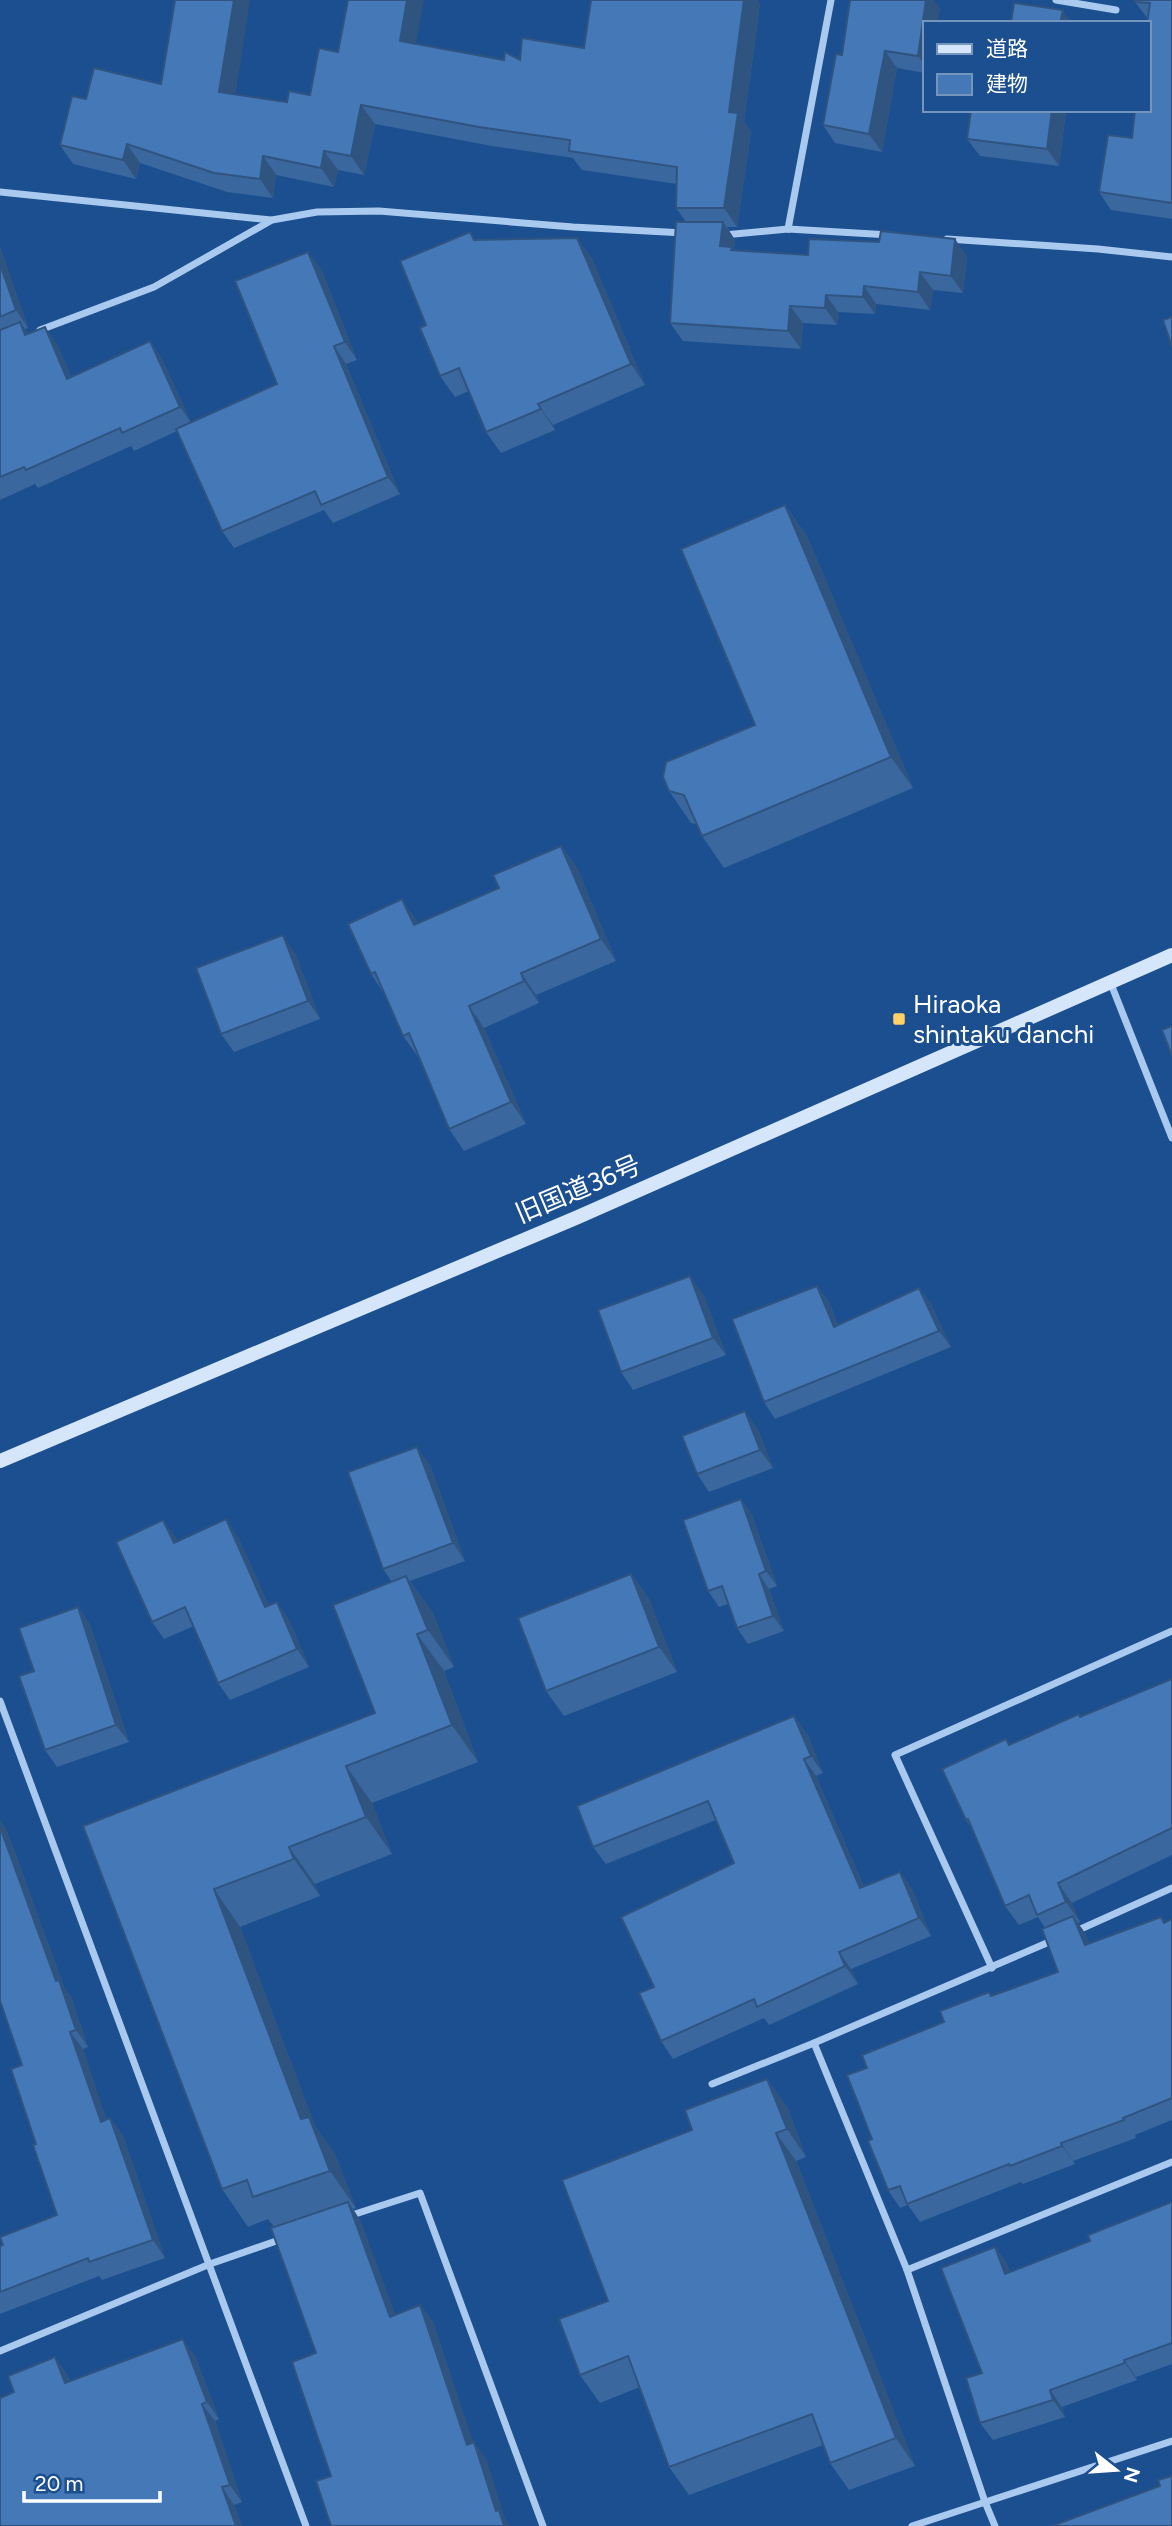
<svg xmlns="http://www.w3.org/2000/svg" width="1172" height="2526" font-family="Figtree,'Noto Sans JP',sans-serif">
<rect width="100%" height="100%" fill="#1b4f8f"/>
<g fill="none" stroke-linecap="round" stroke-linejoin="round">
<g stroke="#a9c9ee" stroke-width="7">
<path d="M1056,0L1116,10"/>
<path d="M0,192L271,220"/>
<path d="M788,229L831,0"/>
<path d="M724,235L788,229L890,235"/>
<path d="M947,239L1098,249L1172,257"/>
<path d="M40,330L154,287L272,220L317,212L379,211L573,227L684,233"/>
<path d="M1111,984L1172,1138"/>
<path d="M0,1701L306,2526"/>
<path d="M1074,1932L1172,1888"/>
<path d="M992,1968L895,1755L1172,1631"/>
<path d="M814,2043L907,2270L985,2502L995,2526"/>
<path d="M712,2084L814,2043L1056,1939"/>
<path d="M349,2216L420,2193L543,2526"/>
<path d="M907,2270L1172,2162"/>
<path d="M0,2351L210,2264L282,2239"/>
<path d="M912,2526L1172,2441"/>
</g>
<path stroke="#d6e6fa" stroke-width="14" d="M0,1461L578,1217L1172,955"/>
</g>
<g fill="#3a679d">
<path d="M591,0H757L760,4L744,122L751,132L737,227H727L735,240L734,250L808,255L967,256L963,293L933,290L930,310L876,304L875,314L838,312L837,325L803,323L801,349L683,341L670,323L686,222L676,208L677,184L582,170L573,158L492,146L375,124L364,175L338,170L334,187L276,175L273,198L227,192L140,163L136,179L73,164L60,145L86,99L235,94L287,102L310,95L338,52L416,44L504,60H520L584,48Z"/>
<path d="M1172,0V219L1111,210L1099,192L1132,138L1148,19L1135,2Z"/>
<path d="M940,8L925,23V73L897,68L882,152L835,143L823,125L842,55Z"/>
<path d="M1066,110L1059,166L980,156L967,139Z"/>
<path d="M577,238L592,259L645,385L553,425L555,430L501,453L486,432L469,391L455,397L440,376L426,325L476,240Z"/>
<path d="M0,247L28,328L25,329L29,334L57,344L71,377L150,341L162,359L191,422L277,384L321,269L357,360L346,364L400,494L333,523L324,510L234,548L222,531L177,431L134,451L131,446L38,488L35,484L0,500Z"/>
<path d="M785,505L807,536L913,788L724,868L702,836L696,824L691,823L669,791L755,725Z"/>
<path d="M561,846L577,868L616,961L536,995L539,1003L484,1028L526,1124L464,1151L449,1129L419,1058L403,1036L383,992L371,974L417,921L418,923L499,888Z"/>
<path d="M295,953L320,1019L234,1052L221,1034Z"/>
<path d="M817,1286L829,1302L838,1325L919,1288L931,1304L951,1347L775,1419L764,1402Z"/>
<path d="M703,1294L726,1355L633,1390L621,1372Z"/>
<path d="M758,1429L773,1468L709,1492L697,1474Z"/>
<path d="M430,1465L465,1561L410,1581L433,1613L454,1667L444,1671L478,1762L372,1803L392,1854L315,1884L320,1896L240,1927L315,2126L335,2154L356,2208L353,2209L360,2220L395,2315L420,2305L433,2322L473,2443L487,2460L331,2476L316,2353L274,2227L268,2219L248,2227L222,2189L83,1826L375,1713L392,1582L383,1569Z"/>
<path d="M741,1499L752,1515L777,1586L769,1589L784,1631L748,1644L737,1628L728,1604L719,1607L708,1591Z"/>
<path d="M238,1537L269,1606L277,1602L289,1620L309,1667L230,1700L218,1683L194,1626L164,1639L152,1622L176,1538L177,1541Z"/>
<path d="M631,1574L649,1599L677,1672L564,1716L546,1691Z"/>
<path d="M78,1607L90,1625L129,1742L57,1767L45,1750L34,1671Z"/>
<path d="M1172,1679V1855L1072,1903L1080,1922L1078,1923L1085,1933L1089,1943L1165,1922L1172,1919V2120L1135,2135L1136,2138L1073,2161L1075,2164L1023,2184L1021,2182L920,2222L908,2205L900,2208L888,2190L872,2139L867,2068L944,2022L992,1995L1058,1972L1045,1928L1038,1917L1019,1925L1005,1906L974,1832L966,1820L1011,1745Z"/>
<path d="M807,1733L823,1773L816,1776L864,1887L900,1872L912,1889L931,1936L851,1969L858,1984L769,2025L764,2018L673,2059L661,2041L654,1987L734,1863L716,1820L606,1864L593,1847Z"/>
<path d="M0,1820L7,1831L64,1987L71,1997L88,2047L83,2049L106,2120L110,2118L123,2136L165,2258L102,2280L99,2276L0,2314V2246L57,2215L36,2144L22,2065Z"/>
<path d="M767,2079L787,2107L806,2157L796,2161L915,2466L849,2490L830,2463L823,2445L689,2495L669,2467L640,2387L600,2403L580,2375L608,2301L692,2130Z"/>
<path d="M1172,2202V2364L1136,2377L1137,2380L1062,2407L1065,2417L993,2440L980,2423L982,2373L995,2247L1007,2264L1010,2272L1090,2241Z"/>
<path d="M195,2356L219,2419L215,2421L242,2502L234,2505L242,2526H0L14,2392L55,2357L67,2375L70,2381Z"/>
</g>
<g fill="#305480">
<path d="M234,0H250L233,111L219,92Z"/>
<path d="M407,0H424L413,60L400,41Z"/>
<path d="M744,0H757L760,4L744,122L751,132L737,227L724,208L729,112Z"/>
<path d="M926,0H934L940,8L938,23H925V65L918,56Z"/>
<path d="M1063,10L1071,23H1060Z"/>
<path d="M885,51L897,68L882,152L869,134Z"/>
<path d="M361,105L375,124L364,175L351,156Z"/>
<path d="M1052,110H1066L1059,166L1047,149Z"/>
<path d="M127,144L140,163L136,179L123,160Z"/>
<path d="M324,151L338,170L334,187L321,168Z"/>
<path d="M263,156L276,175L273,198L260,179Z"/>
<path d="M723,222L735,240L734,250L720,246Z"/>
<path d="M577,238L592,259L645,385L631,364Z"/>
<path d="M955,239L967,256L963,293L951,276Z"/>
<path d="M0,247L28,328L16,310L0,264Z"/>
<path d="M308,252L321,269L357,360L345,342Z"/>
<path d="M920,272L933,290L930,310L918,292Z"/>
<path d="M864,286L876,304L875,314L863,297Z"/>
<path d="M826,295L838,312L837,325L825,308Z"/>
<path d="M790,306L803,323L801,349L788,331Z"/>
<path d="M20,322L33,339L25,335Z"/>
<path d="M45,327L57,344L79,396L67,379Z"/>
<path d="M150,341L162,359L192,424L180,407Z"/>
<path d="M334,346L346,364L400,494L388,477Z"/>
<path d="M538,404L553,425L555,430L541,409Z"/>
<path d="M785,505L807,536L913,788L891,757Z"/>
<path d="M561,846L577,868L616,961L601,939Z"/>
<path d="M402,899L417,921L429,947L414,925Z"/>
<path d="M283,935L295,953L320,1019L308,1001Z"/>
<path d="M521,973L536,995L539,1003L524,981Z"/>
<path d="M469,1006L484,1028L526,1124L511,1102Z"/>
<path d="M690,1276L703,1294L726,1355L713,1338Z"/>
<path d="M817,1286L829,1302L845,1344L834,1327Z"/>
<path d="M919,1288L931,1304L951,1347L939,1331Z"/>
<path d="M745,1411L758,1429L773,1468L760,1450Z"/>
<path d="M417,1447L430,1465L465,1561L453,1543Z"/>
<path d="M741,1499L752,1515L777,1586L766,1571Z"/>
<path d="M226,1519L238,1537L278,1625L265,1607Z"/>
<path d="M163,1520L176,1538L186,1561L174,1543Z"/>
<path d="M631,1574L649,1599L677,1672L659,1647Z"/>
<path d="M759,1574L769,1589L784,1631L773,1616Z"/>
<path d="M406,1576L433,1613L454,1667L428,1630Z"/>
<path d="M277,1602L289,1620L309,1667L297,1649Z"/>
<path d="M78,1607L90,1625L129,1742L116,1725Z"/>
<path d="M417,1634L444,1671L478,1762L452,1725Z"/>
<path d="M794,1716L807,1733L823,1773L811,1756Z"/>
<path d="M804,1759L816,1776L872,1906L860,1888Z"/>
<path d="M346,1766L372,1803L392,1854L366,1817Z"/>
<path d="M0,1820L7,1831L64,1987L71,1997L88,2047L76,2030L56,1981L0,1827Z"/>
<path d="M289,1847L315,1884L320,1896L294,1859Z"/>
<path d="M900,1872L912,1889L931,1936L919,1918Z"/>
<path d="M1058,1883L1072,1903L1080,1922L1066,1902Z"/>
<path d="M214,1889L240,1927L315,2126L335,2154L356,2208L330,2171L301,2119Z"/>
<path d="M1073,1916L1085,1933L1097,1962L1085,1945Z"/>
<path d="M839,1952L851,1969L858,1984L845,1966Z"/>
<path d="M70,2032L83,2049L113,2139L101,2122Z"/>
<path d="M767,2079L787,2107L806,2157L787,2129Z"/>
<path d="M110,2118L123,2136L165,2258L153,2240Z"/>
<path d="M776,2133L796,2161L915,2466L896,2438Z"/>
<path d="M1061,2143L1075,2164L1062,2146Z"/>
<path d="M348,2202L360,2220L403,2334L390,2317Z"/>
<path d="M995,2247L1007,2264L1017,2291L1005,2274Z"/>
<path d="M420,2305L433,2322L480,2462L467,2445Z"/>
<path d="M183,2339L195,2356L219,2419L207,2402Z"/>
<path d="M55,2357L67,2375L77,2401L65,2383Z"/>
<path d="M1124,2360L1136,2377L1137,2380L1125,2363Z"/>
<path d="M1050,2390L1062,2407L1065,2417L1053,2400Z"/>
<path d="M202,2404L215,2421L242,2502L230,2485Z"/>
<path d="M474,2442L487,2460L505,2519L510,2526H504L496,2511Z"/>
<path d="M222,2487L234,2505L242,2526H236Z"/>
</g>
<g fill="#4478b7" stroke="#305480" stroke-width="2">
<path d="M175,0H234L219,92L287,102L289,91L310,95L319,48L338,52L348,0H407L400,41L504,60L505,52L520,60L522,38L584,48L591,0H744L729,112L738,113L724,208H676L677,167L569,151L570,140L479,127L361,105L351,156L324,151L321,168L263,156L260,179L214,173L127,144L123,160L60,145L72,96L86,99L94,68L161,84Z"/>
<path d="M850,0H926L918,56L885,51L869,134L823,125L836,54L842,55Z"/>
<path d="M1135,0H1172V203L1099,192L1108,135L1132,138L1135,110H1149V23H1147L1150,3L1135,2Z"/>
<path d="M1014,3L1063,10L1060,23H1011Z"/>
<path d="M971,110H1052L1047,149L967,139Z"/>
<path d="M676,222H723L720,246L732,247L731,250L808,255L809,239L879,242L881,231L955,239L951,276L920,272L918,292L864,286L863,297L826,295L825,308L790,306L788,331L670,323Z"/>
<path d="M470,232L474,240L577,238L631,364L538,404L541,409L486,432L459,368L440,376L420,328L426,325L400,261Z"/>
<path d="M308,252L345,342L334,346L388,477L321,505L315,491L222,531L176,429L277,384L235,281Z"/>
<path d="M0,264L16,310L0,317Z"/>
<path d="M1172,317V347L1163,320Z"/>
<path d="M20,322L25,335L45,327L67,379L150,341L180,407L122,433L120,428L26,470L24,467L0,477V330Z"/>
<path d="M785,505L891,757L702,836L684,795L669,791L663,777L666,762L755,725L681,549Z"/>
<path d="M561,846L601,939L521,973L524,981L469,1006L511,1102L449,1129L409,1033L403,1036L375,972L371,974L348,924L402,899L414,925L499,888L493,875Z"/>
<path d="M283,935L308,1001L221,1034L196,968Z"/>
<path d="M1172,1026V1056L1162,1030Z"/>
<path d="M690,1276L713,1338L621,1372L598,1310Z"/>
<path d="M817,1286L834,1327L919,1288L939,1331L764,1402L732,1319Z"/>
<path d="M745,1411L760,1450L697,1474L682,1436Z"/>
<path d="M417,1447L453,1543L383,1569L348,1472Z"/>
<path d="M741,1499L766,1571L759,1574L773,1616L737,1628L722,1586L708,1591L683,1520Z"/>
<path d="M226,1519L265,1607L277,1602L297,1649L218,1683L185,1607L152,1622L116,1542L163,1520L174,1543Z"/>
<path d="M631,1574L659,1647L546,1691L518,1618Z"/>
<path d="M406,1576L428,1630L417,1634L452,1725L346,1766L366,1817L289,1847L294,1859L214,1889L301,2119L309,2117L330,2171L253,2197L247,2180L222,2189L83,1826L375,1713L333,1605Z"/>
<path d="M78,1607L116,1725L45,1750L19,1676L34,1671L19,1628Z"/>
<path d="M1172,1679V1828L1058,1883L1066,1902L1037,1915L1029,1895L1005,1906L968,1819L966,1820L942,1769L1006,1739L1009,1745L1079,1714L1080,1717Z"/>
<path d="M794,1716L811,1756L804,1759L860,1888L900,1872L919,1918L839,1952L845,1966L757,2007L754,1999L661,2041L639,1993L654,1987L621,1917L734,1863L708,1801L593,1847L577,1806Z"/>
<path d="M0,1827L56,1981L59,1980L76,2030L70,2032L101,2122L110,2118L153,2240L89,2262L88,2258L0,2292V2246L3,2245L0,2237L57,2215L33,2145L36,2144L11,2069L22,2065L0,2001Z"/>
<path d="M1073,1916L1085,1945L1161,1917L1164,1923L1172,1919V2098L1123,2118L1124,2120L1061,2143L1062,2146L1010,2166L1009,2164L907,2204L900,2186L888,2190L868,2141L872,2139L847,2075L867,2068L862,2055L944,2022L940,2011L989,1992L991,1996L1058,1972L1042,1929Z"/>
<path d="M767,2079L787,2129L776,2133L896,2438L830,2463L812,2414L669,2467L628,2356L580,2375L559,2319L608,2301L562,2180L692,2130L685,2110Z"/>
<path d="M348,2202L390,2317L420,2305L467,2445L474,2442L496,2511L499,2510L504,2526H331L316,2481L331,2476L292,2362L316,2353L271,2228Z"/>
<path d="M1172,2202V2343L1124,2360L1125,2363L1050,2390L1053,2400L980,2423L966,2378L982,2373L941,2268L995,2247L1005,2274L1090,2241L1088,2235Z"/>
<path d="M183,2339L207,2402L202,2404L230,2485L222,2487L236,2526H0V2398L14,2392L8,2376L55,2357L65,2383Z"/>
<path d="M1172,2476V2526H1052L1160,2486L1158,2480Z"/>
</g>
<rect fill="#ffd166" stroke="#1b4f8f" stroke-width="2.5" x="892" y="1012" width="14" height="14" rx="3.5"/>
<g text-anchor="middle" stroke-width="6" stroke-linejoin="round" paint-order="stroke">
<g font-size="26" fill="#fff" stroke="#1b4f8f" text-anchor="start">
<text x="913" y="1013">Hiraoka<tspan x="913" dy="30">shintaku danchi</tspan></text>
</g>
<g font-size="26" fill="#fff" stroke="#1b4f8f">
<text transform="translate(578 1189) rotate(-23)" y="9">旧国道36号</text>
</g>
</g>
<rect x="923" y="21" width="228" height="91" fill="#1b4f8f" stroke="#7695bc" stroke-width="2"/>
<rect x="937" y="44" width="35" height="10" fill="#d6e6fa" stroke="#7695bc" stroke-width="2"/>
<text x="986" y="56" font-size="21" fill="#ffffff">道路</text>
<rect x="937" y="74" width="35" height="21" fill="#4478b7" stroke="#7695bc" stroke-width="2"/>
<text x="986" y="91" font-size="21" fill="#ffffff">建物</text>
<g transform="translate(1116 2470) rotate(107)" stroke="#1b4f8f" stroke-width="5" paint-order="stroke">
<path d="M0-5L12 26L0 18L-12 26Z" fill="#ffffff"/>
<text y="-10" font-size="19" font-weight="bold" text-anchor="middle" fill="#ffffff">N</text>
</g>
<path d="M24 2491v10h136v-10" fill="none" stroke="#ffffff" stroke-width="3.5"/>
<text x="35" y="2491" font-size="21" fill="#ffffff" stroke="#1b4f8f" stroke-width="5" paint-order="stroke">20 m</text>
</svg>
